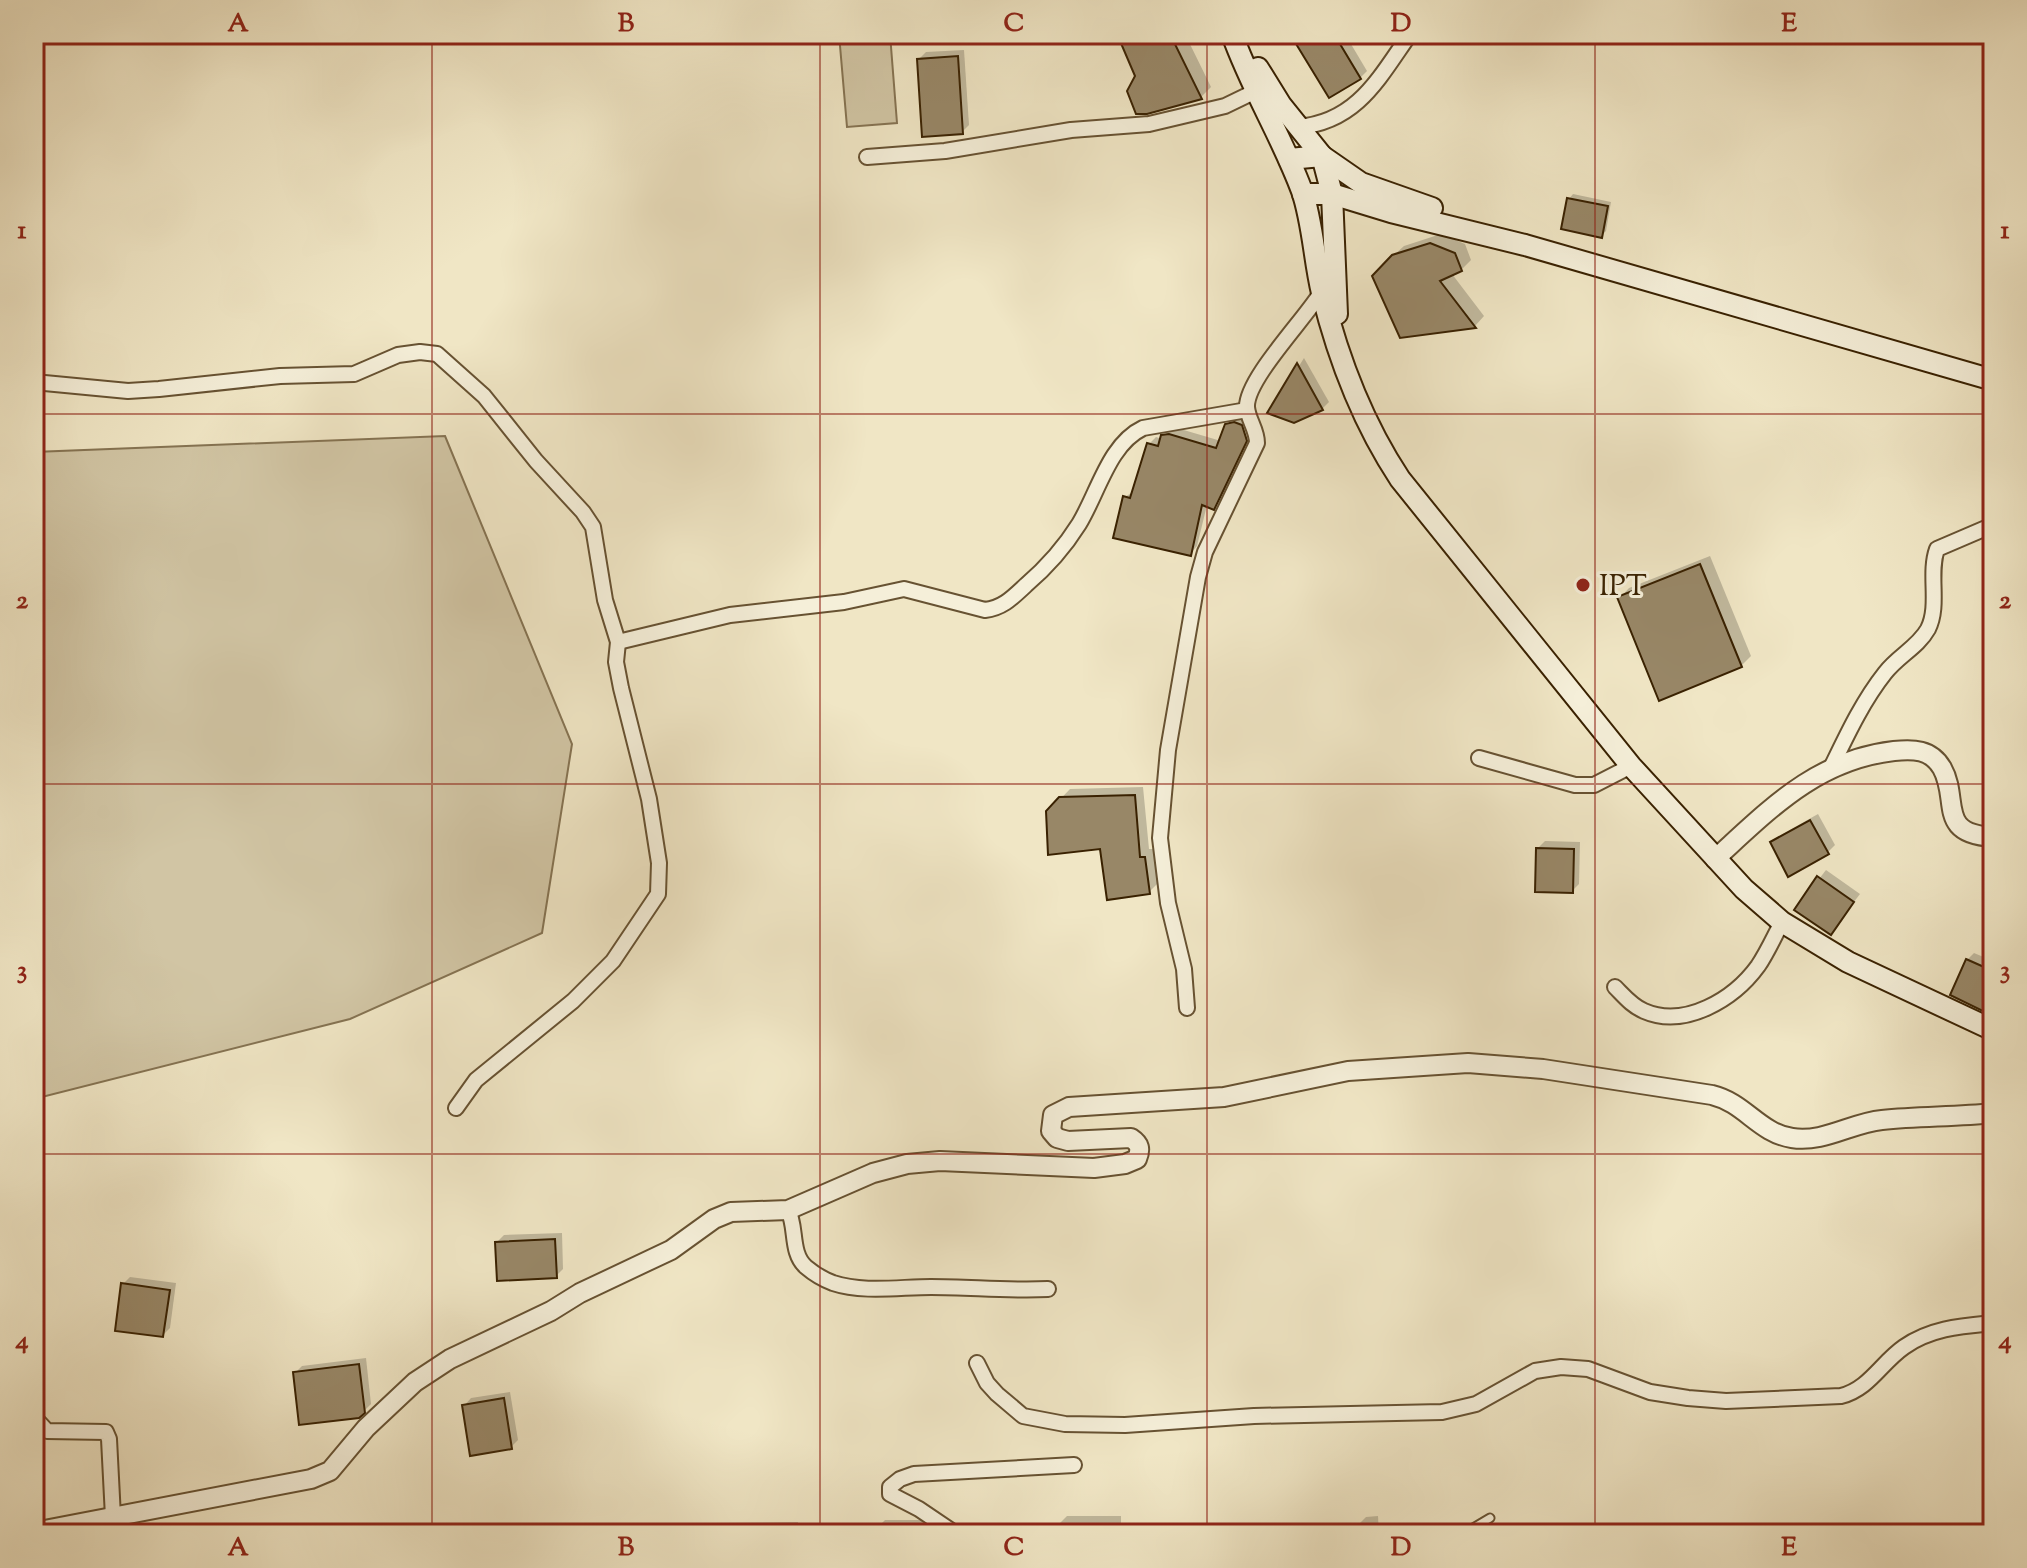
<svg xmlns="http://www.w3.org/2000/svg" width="2027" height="1568" font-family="'Sorts Mill Goudy',serif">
<rect width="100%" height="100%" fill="#f0e6c5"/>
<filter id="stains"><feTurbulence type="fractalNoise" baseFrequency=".0025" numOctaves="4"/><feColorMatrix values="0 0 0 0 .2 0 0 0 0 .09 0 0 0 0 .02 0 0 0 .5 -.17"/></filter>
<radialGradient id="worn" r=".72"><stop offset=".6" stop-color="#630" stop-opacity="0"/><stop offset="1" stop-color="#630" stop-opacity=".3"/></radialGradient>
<g fill="#d1c5a4" stroke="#857352" stroke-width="2">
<path d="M839,34H890L897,123L847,127Z"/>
<path d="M445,436L572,744L542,933L350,1019L34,1099V452Z"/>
</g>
<g fill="#0003">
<path d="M1120,34H1185L1211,87L1201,97L1147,112L1137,76Z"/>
<path d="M1293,34H1345L1367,71L1360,78Z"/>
<path d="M964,50L969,125L962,132L919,59L926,52Z"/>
<path d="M1573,194L1611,202L1606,231L1601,236L1569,199Z"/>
<path d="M1441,234L1465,244L1471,260L1461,270L1452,274L1484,316L1475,326L1401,335L1393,256L1404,246Z"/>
<path d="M1304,358L1329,402L1322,409L1270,412Z"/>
<path d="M1242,416L1253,433L1221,500L1214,507L1207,505L1197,546L1190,554L1125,497L1134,491L1149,444L1156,437L1162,439L1170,429L1177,428L1221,441L1227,425L1235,418Z"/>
<path d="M1710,556L1751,656L1741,666L1620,598L1629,588Z"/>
<path d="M1143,787L1149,849H1154L1158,883L1149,892L1102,847L1048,812L1070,789Z"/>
<path d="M1818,814L1835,845L1828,852L1789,874L1772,842L1779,836Z"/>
<path d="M1545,841L1580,842L1579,884L1572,891L1538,848Z"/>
<path d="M1826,870L1860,894L1830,933L1796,909Z"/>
<path d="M1974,953L1993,961V1014L1967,960Z"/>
<path d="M562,1233L563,1269L556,1276L497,1242L504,1235Z"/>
<path d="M130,1277L176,1283L170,1328L163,1335L123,1284Z"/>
<path d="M366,1358L371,1404L358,1417L295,1373L302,1366Z"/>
<path d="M510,1392L518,1440L511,1447L464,1406L471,1398Z"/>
<path d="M1067,1516H1121V1534H1060V1523Z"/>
<path d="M1378,1516L1379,1534H1359V1524L1366,1517Z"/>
<path d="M885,1520H923V1534H878V1527Z"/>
<path d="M798,1522L799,1534H611L615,1530L714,1523Z"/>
<path d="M120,1527L121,1534H85Z"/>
</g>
<g fill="#988767" stroke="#392101" stroke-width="2">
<path d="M1117,34H1170L1202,99L1147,114H1136L1127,91L1135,76Z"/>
<path d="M1290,34H1334L1361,79L1329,98Z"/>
<path d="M958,56L963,134L922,137L917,59Z"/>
<path d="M1567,198L1608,206L1602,238L1561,229Z"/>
<path d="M1430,243L1455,253L1462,271L1440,281L1476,328L1400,338L1372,276L1392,255Z"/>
<path d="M1297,363L1323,410L1294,423L1267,413Z"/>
<path d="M1234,422L1242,425L1247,441L1214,510L1202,505L1191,556L1113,538L1123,496L1130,498L1147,443L1158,446L1161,435L1169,434L1216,448L1225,424Z"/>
<path d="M1700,564L1742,667L1659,701L1617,597Z"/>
<path d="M1135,795L1140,857H1145L1150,894L1107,900L1100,849L1048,855L1046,811L1059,797Z"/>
<path d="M1810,820L1829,854L1788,877L1770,842Z"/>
<path d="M1536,848L1574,849L1573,893L1535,892Z"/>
<path d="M1817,876L1854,902L1831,935L1794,910Z"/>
<path d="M1966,959L1993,971V1016L1950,995Z"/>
<path d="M555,1239L557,1278L497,1281L495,1242Z"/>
<path d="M121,1283L170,1290L163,1337L115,1331Z"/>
<path d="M359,1364L365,1413L359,1418L299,1425L293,1372Z"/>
<path d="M504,1398L512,1449L470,1456L462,1405Z"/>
</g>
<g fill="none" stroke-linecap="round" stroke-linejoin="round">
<defs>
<path id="service" d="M1463,1534L1490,1518"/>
<g id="minor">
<path d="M1298,127C1357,122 1379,78 1410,34"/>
<path d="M867,157L945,151L1071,130L1149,124L1225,106L1256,91"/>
<path d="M34,382L128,391L159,389L280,376L354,374L398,355L420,352L437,354L484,396L536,461L583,512L593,527L605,600L618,642L616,662L621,688L649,799L659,863L658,894L613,961L573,1001L476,1080L456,1108"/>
<path d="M618,642L730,615L844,602L904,589L985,610C1003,608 1013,597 1026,585C1047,567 1064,548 1079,524C1098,493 1109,444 1143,428L1247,410"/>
<path d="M1479,758L1575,785H1594L1631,766"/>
<path d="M1830,770C1846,737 1862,702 1885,673C1898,656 1918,647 1928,629C1940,605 1928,574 1937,549L1993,525"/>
<path d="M1615,987C1624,996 1632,1006 1644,1011C1685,1029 1734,999 1758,966C1767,953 1774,937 1782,922"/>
<path d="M1187,1008L1184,969L1168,903L1160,838L1168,750L1198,577L1205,552L1257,443C1257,429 1248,420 1247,407C1246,379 1306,318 1322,291"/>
<path d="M788,1210C797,1227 790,1253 806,1267C813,1273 825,1280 833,1283C863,1293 900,1287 931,1287C971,1287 1009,1291 1048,1289"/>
<path d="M977,1363L987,1383L997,1394L1023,1416L1065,1424L1125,1425L1254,1416L1442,1412L1476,1404L1535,1371L1561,1367L1588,1369L1650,1392L1688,1398L1726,1401L1841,1396C1869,1389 1881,1363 1904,1347C1931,1328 1962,1326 1993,1323"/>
<path d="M34,1417L47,1431L106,1432L109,1439L113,1517"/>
<path d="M956,1534L919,1509L890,1494V1487L900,1479L914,1474L1074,1465"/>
</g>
<g id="tertiary">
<path d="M1715,859C1770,809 1816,760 1894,751C1913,749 1931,749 1942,768C1960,800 1936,834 1993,837"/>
<path d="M34,1532L311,1479L330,1471L366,1428L415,1382L450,1359L551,1311L580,1293L671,1250L714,1219L731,1212L788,1210L873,1173L907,1164L940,1161L1094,1168L1125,1164L1137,1159C1141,1149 1140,1144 1131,1138L1068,1141L1057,1138L1051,1131L1053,1115L1069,1107L1224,1097L1348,1071L1468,1063L1543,1069L1712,1095C1745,1103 1759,1133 1792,1138C1824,1143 1851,1123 1882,1120C1919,1116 1956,1117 1993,1113"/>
</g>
<g id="secondary">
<path d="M1232,34C1251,88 1282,137 1302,191C1313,223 1314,260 1322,293C1338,358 1363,423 1400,479L1631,766L1744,889L1782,922L1848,962L1993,1030"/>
<path d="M1258,68L1281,105L1322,156L1332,194L1337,314"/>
<path d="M1289,159L1322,156L1361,183L1432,208"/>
<path d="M1303,194H1332L1391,212L1525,245L1993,380"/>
</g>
</defs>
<use href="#service" stroke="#675232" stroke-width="11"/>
<use href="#minor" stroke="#675232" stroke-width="18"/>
<use href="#tertiary" stroke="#675232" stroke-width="22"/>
<use href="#secondary" stroke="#392101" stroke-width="24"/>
<use href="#service" stroke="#f5efd9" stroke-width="7"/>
<use href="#minor" stroke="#f5efd9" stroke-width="14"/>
<use href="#tertiary" stroke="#f5efd9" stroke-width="18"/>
<use href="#secondary" stroke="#f5efd9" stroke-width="20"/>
</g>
<path fill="none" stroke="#8f2418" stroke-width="2" stroke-opacity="0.55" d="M432,34V1534M820,34V1534M1207,34V1534M1595,34V1534M34,414H1993M34,784H1993M34,1154H1993"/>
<circle fill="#8f2418" stroke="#f5efd9" stroke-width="3" cx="1583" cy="585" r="8"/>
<g text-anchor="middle" stroke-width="6" stroke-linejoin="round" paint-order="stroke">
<g font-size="30" fill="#392101" stroke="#f5efd9" text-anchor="start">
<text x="1599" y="595">IPT</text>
</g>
</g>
<rect width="2027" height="1568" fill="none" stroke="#f0e6c5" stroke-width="88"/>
<rect x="44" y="44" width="1939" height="1480" fill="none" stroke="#8f2418" stroke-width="3"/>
<g font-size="26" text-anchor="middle" font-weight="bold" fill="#8f2418">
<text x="238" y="31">A</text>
<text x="626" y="31">B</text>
<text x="1014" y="31">C</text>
<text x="1401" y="31">D</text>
<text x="1789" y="31">E</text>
<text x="22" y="238">1</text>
<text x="2005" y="238">1</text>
<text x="22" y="608">2</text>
<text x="2005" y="608">2</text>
<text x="22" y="978">3</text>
<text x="2005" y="978">3</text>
<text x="22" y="1348">4</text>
<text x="2005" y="1348">4</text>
<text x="238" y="1555">A</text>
<text x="626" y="1555">B</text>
<text x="1014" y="1555">C</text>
<text x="1401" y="1555">D</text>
<text x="1789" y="1555">E</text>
</g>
<rect width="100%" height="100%" filter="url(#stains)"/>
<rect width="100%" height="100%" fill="url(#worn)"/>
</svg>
